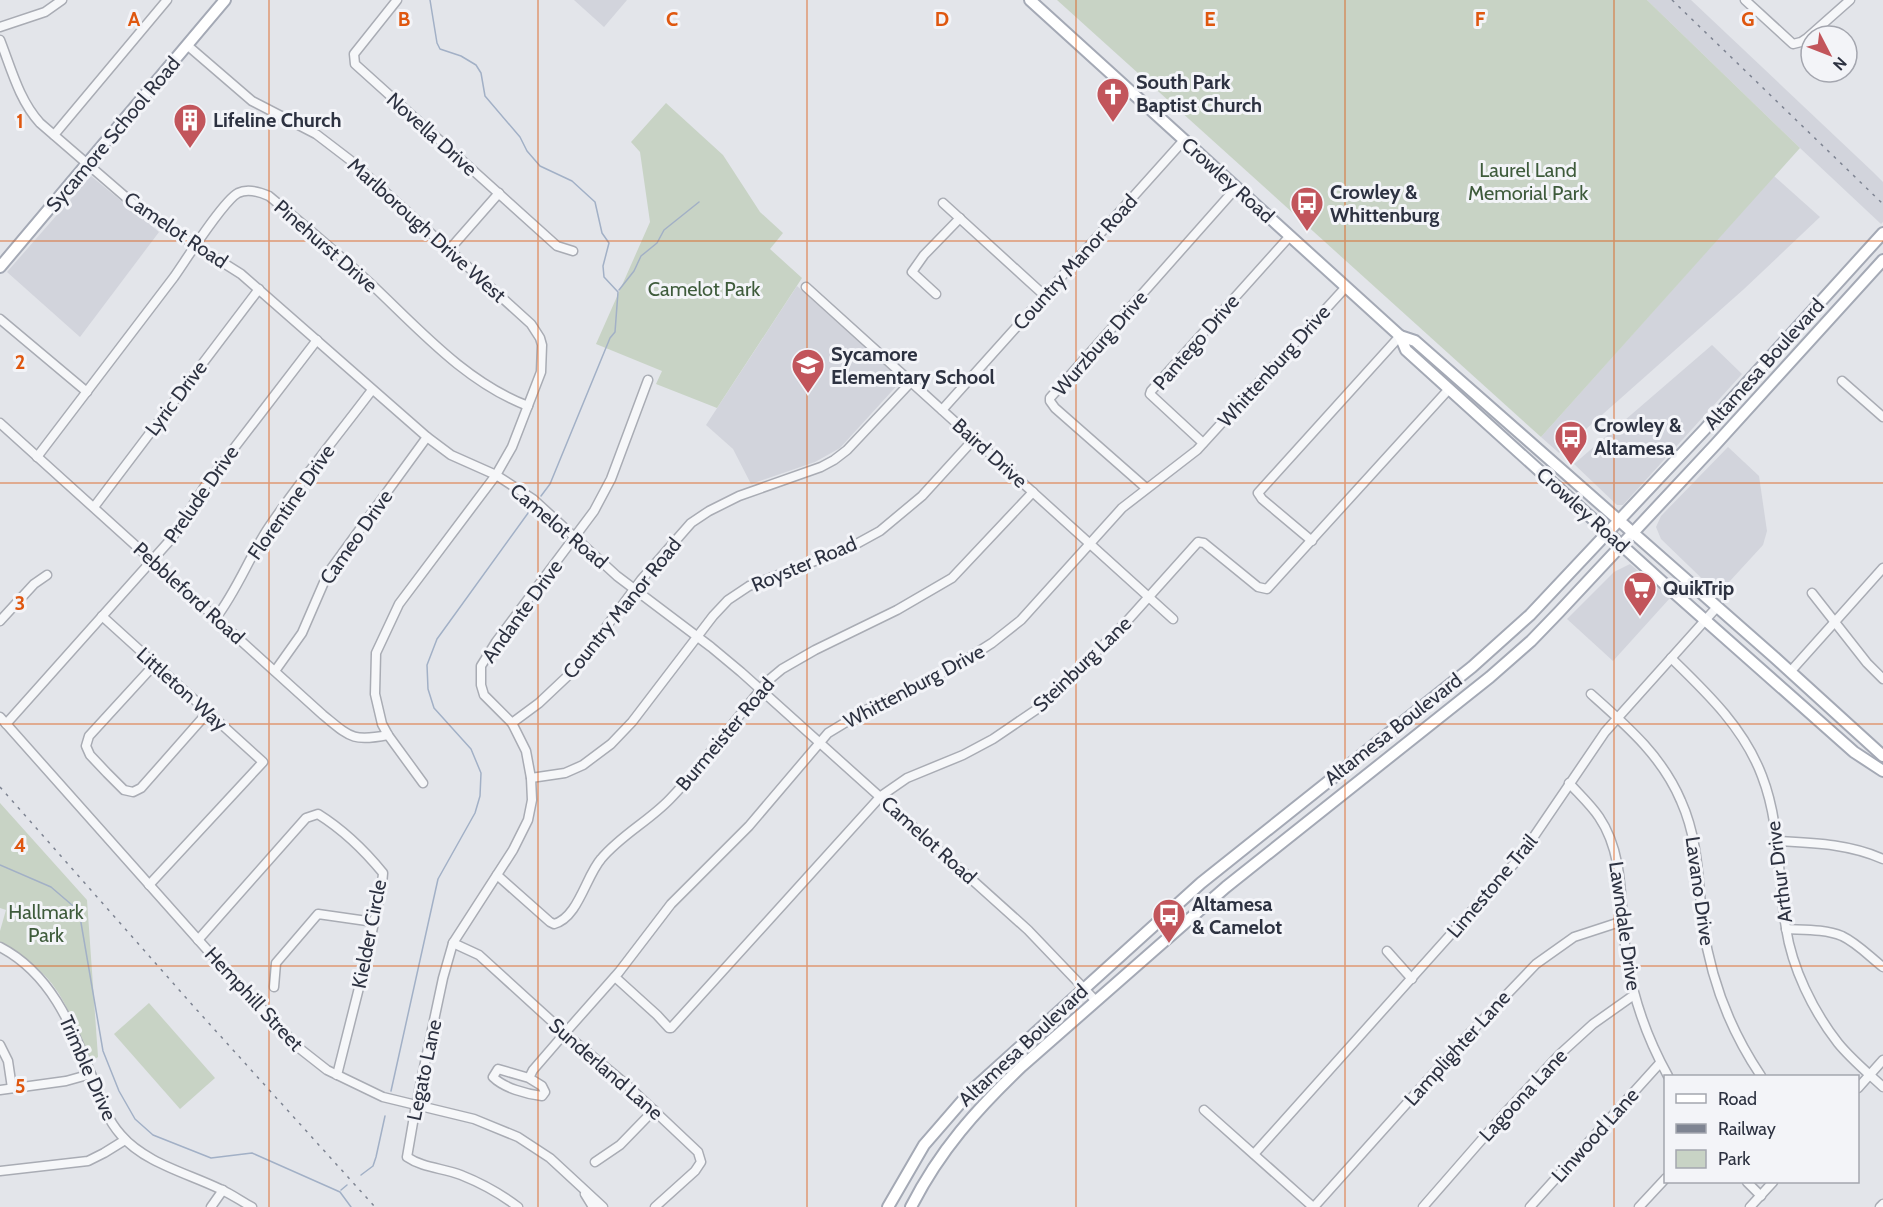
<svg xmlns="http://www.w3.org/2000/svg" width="1883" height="1207" font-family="Cabin,sans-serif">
<rect width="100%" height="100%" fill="#e3e5ea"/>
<g fill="#d2d4dc">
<path d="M574,0H627L604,27Z"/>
<path d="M1647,0H1691L1873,172L1883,182V222L1881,224L1800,148Z"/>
<path d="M91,176L159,232L80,337L7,272Z"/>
<path d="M1774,176L1820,217L1744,289L1559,453L1541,437Z"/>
<path d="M797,286L902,380L840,448L815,462L751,484L733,449L706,425Z"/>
<path d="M1712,345L1742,374L1623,505H1617L1574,464Z"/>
<path d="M1728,447L1759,476L1767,531L1763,545L1718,594L1661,539L1656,527L1661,516Z"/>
<path d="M1630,564L1670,598L1613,661L1567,619L1614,572Z"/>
</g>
<g fill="#c8d3c5">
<path d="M1057,0H1647L1800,148L1541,437Z"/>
<path d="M666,103L723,155L760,212L783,233L770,249L802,278L717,408L656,384L662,371L596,344L650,222L640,152L631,142Z"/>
<path d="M0,803L87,900L98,1057L90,1062C78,1034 68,1002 48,979C35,964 17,952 0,942V931L6,910L0,908Z"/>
<path d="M149,1003L215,1078L180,1109L114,1034Z"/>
</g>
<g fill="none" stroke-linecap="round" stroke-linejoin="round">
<g stroke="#a2b0c6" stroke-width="1.5">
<path d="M430,0L437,43L440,49L461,56L476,65L481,73L485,96L520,137L527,151L540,166L572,181L595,202L602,233L609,243L603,266L604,277L618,292L615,332L610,338L550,484L541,496"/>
<path d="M619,290L634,271L641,256L657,243L664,230L699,202"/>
<path d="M0,865L51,887L79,911L103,1051L119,1091L135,1119L153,1135L211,1158L252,1153L340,1192L351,1207"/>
<path d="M391,1091L438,879L475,813L480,796L481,773L471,749L434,708L428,689L427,665L437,639L531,509"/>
<path d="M361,1175L373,1166L376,1157L385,1116"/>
<path d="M341,1190L347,1185"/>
</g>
<defs>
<g id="minor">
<path d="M397,0L354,54L355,64L557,246L573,251"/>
<path d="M1745,0L1793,44L1801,42L1807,38L1850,0"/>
<path d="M0,27L45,12L62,0"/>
<path d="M0,40C11,68 19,100 40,123L143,212L241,274L427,437L451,455L496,475L533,499L617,576L711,647L741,672L1028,930L1095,1000"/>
<path d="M187,45L252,101L316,134L350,160L531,324L540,338L542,345L541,372L512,447L496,475L399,604L376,653L375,694L382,724L388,735L423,783"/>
<path d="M54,135L167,0"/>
<path d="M943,203L1044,295"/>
<path d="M449,250L499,193"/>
<path d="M806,287L1173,619"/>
<path d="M936,294L912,272L924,255L960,218"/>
<path d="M0,319L87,392"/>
<path d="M1842,381L1883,417"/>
<path d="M942,410L1184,140"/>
<path d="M0,423L323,715C350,737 352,742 388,735"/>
<path d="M1203,443L1150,394L1151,391L1289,237"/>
<path d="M37,457C83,397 129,337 174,277C186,260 223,201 238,193C248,188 260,192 269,196C303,224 337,253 370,283C418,328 465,382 528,406"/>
<path d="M1146,488L1055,408L1050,401V398L1236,188"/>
<path d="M94,507L259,289"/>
<path d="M1312,541L1262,499L1258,493L1400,336"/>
<path d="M1812,593L1867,663L1883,679"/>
<path d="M102,616L263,762L149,885"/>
<path d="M215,619C237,591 249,557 269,527C301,480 338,435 372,390"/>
<path d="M0,621L34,584L47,575"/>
<path d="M1671,658C1707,693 1744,728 1762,776C1781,825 1777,877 1786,928C1792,968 1813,1011 1838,1043C1851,1059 1868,1073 1883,1087"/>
<path d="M155,664L89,736L86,746L90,755L107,773L124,790L133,792L141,788L208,712"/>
<path d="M275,671L302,633L328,573L427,437"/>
<path d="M1790,672L1883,568"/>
<path d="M1591,694C1627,726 1662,756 1681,801C1699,841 1698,882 1703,925C1711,981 1730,1030 1761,1076"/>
<path d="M0,717L210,953L299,1048L327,1070L383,1097L474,1119L518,1137L550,1158L603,1207"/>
<path d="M512,723L539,703L574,670L641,580L691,523L709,511L739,496L821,467L834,460L847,450L911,382"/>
<path d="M6,724L172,538L205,486L317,340"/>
<path d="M531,778L565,773L583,765L611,744L632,722L713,616L728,600L749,586L849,548L880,531L922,496L974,439"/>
<path d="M1569,783C1579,794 1591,805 1599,817C1627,858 1619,914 1627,960C1634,1001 1648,1040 1668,1076"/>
<path d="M1777,841C1815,843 1849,844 1883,859"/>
<path d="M497,875L550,922L554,924C578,918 586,876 601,859C621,835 649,821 670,799C706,762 735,718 770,679L782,669L815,650L897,610L952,578L1033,492"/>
<path d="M1786,929C1803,930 1825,929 1842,936C1857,943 1870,957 1883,967"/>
<path d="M198,940L306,818L318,814C342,829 365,851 383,873L382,885L366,960L337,1075"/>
<path d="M453,943L479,955L568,1036L627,1085L698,1152L701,1162L695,1171L655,1207"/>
<path d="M0,947C50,973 71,1024 91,1074C99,1095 105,1117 121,1135C145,1163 187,1173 220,1189C231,1194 241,1201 252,1207"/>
<path d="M1387,951L1412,979"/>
<path d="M615,977L657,1015L669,1028H671L881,796L907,778L963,755L993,739L1046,703L1128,620L1198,542L1204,543L1258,587L1267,589L1449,389"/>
<path d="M274,987L276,963L318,914L374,922"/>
<path d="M0,1045L8,1061L12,1088"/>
<path d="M529,1078L542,1086L545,1092L542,1096C526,1094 504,1088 493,1077L498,1069L529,1078L533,1070L565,1033L619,972L671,904L749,826L828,733L866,710L951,669L992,643L1021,620L1122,508L1197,450L1345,288"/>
<path d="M1858,1088L1883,1060"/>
<path d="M0,1090L66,1081L91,1074"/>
<path d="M1204,1110L1313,1207"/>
<path d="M1254,1154L1520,857L1605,732L1717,607"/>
<path d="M595,1162L620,1145L654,1110"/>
<path d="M0,1171L88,1161L104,1153L125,1140"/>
<path d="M1747,1182L1761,1196"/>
<path d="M585,1194L593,1207"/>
<path d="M211,1207L223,1190"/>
<path d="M518,1207C501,1194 481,1183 461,1175C443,1168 423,1168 407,1157L416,1105L443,978L453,943L513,850L528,820L532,800L531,778L526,751L512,723L484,695L481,685V666L496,642L594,511L611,479L648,380"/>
<path d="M1314,1207L1468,1035L1536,964L1574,937L1623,921"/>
<path d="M1423,1207L1505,1113L1560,1054L1593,1024L1634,995"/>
<path d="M1530,1207L1660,1063"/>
<path d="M1639,1207L1666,1178"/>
<path d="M1750,1207L1773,1182"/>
<path d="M1880,1207L1883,1204"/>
</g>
<g id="major">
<path d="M1030,0L1400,336L1406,350L1670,589L1854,752L1883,771"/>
<path d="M0,267L225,0"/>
<path d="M1400,336L1415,341L1773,656L1883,756"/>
<path d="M888,1207L924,1145L970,1092L1201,883L1472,667L1530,615L1705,429L1883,233"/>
<path d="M911,1207C940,1150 976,1110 1022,1066L1226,887L1490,677L1531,641L1559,612L1715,445L1883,260"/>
</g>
</defs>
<use href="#minor" stroke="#a9acb4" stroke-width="11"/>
<use href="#major" stroke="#a4a9b5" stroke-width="14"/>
<use href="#minor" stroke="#f6f7f9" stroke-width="8"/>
<use href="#major" stroke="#fff" stroke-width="10"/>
<g stroke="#7e8492" stroke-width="1.5" stroke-dasharray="3 6" stroke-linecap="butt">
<path d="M1672,0L1883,204"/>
<path d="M0,787L196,1009L375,1207"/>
</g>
</g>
<path fill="none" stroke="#df570f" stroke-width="1.5" stroke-opacity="0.55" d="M269,0V1207M538,0V1207M807,0V1207M1076,0V1207M1345,0V1207M1614,0V1207M0,241H1883M0,483H1883M0,724H1883M0,966H1883"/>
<defs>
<symbol id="church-pin" viewBox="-11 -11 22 30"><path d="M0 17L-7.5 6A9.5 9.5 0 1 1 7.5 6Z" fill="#c2555b" stroke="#f3f4f8"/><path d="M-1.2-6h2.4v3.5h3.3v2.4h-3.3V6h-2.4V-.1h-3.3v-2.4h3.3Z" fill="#fff"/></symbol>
<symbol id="building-pin" viewBox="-11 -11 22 30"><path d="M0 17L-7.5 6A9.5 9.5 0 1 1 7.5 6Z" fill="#c2555b" stroke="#f3f4f8"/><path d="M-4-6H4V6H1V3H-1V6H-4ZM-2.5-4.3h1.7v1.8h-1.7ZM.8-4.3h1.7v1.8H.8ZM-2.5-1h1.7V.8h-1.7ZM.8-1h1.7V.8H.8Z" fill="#fff"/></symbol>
<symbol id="bus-pin" viewBox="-11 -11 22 30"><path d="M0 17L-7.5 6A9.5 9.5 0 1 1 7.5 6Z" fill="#c2555b" stroke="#f3f4f8"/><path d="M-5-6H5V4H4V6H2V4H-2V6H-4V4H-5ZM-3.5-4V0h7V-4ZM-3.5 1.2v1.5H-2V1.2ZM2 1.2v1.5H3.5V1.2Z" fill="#fff"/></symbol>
<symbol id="school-pin" viewBox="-11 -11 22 30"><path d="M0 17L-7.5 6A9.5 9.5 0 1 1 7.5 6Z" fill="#c2555b" stroke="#f3f4f8"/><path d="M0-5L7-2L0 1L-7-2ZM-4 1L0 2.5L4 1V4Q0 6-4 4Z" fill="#fff"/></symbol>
<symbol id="supermarket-pin" viewBox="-11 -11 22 30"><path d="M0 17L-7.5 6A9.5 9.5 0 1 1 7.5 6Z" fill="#c2555b" stroke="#f3f4f8"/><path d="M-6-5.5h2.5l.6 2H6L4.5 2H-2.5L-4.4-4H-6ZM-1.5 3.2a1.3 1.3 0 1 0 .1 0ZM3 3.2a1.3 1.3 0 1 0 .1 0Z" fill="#fff"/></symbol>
</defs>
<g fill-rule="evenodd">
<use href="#church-pin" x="1094" y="75" width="38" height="52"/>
<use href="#building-pin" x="171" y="101" width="38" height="52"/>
<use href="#bus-pin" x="1288" y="184" width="38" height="52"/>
<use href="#school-pin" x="789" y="346" width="38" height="52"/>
<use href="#bus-pin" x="1552" y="418" width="38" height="52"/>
<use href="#supermarket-pin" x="1621" y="569" width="38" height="52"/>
<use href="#bus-pin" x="1150" y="896" width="38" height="52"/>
</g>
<g text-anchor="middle" stroke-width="6" stroke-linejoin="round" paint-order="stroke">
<g font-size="20" font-weight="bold" fill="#2d3241" stroke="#f3f4f8" text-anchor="start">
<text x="1136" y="89">South Park<tspan x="1136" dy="23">Baptist Church</tspan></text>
<text x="213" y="127">Lifeline Church</text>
<text x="1330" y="199">Crowley &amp;<tspan x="1330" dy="23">Whittenburg</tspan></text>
<text x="831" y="361">Sycamore<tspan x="831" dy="23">Elementary School</tspan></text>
<text x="1594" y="432">Crowley &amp;<tspan x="1594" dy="23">Altamesa</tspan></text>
<text x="1663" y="595">QuikTrip</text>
<text x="1192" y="911">Altamesa<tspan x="1192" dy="23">&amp; Camelot</tspan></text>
</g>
<g font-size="20" fill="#2d3241" stroke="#f3f4f8">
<text transform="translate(113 134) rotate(-50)" y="7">Sycamore School Road</text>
<text transform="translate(432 134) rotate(42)" y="7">Novella Drive</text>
<text transform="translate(1228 180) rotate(42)" y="7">Crowley Road</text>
<text transform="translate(176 230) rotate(34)" y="7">Camelot Road</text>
<text transform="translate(427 230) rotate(42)" y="7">Marlborough Drive West</text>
<text transform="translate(326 246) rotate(41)" y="7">Pinehurst Drive</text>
<text transform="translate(1075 262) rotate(-48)" y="7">Country Manor Road</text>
<text transform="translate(1196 342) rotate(-49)" y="7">Pantego Drive</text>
<text transform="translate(1100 343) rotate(-49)" y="7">Wurzburg Drive</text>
<text transform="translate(1764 364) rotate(-48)" y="7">Altamesa Boulevard</text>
<text transform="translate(1274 366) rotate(-48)" y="7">Whittenburg Drive</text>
<text transform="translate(176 398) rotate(-53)" y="7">Lyric Drive</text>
<text transform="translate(990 453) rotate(42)" y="7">Baird Drive</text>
<text transform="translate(201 494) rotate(-55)" y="7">Prelude Drive</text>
<text transform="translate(291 502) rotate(-55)" y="7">Florentine Drive</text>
<text transform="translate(1583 510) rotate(42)" y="7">Crowley Road</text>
<text transform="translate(559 526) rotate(40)" y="7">Camelot Road</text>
<text transform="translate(356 537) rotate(-55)" y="7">Cameo Drive</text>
<text transform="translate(804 564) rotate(-23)" y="7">Royster Road</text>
<text transform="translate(189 593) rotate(42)" y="7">Pebbleford Road</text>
<text transform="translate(622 608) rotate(-51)" y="7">Country Manor Road</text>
<text transform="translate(522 611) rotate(-54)" y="7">Andante Drive</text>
<text transform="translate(1082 664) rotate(-44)" y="7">Steinburg Lane</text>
<text transform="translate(914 686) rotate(-28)" y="7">Whittenburg Drive</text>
<text transform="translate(182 689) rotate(42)" y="7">Littleton Way</text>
<text transform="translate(1393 729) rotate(-38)" y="7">Altamesa Boulevard</text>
<text transform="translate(725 734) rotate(-50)" y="7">Burmeister Road</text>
<text transform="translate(929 840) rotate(42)" y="7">Camelot Road</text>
<text transform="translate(1779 872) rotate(-97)" y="7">Arthur Drive</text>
<text transform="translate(1492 886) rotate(-50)" y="7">Limestone Trail</text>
<text transform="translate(1700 891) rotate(82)" y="7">Lavano Drive</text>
<text transform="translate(1625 926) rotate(82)" y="7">Lawndale Drive</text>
<text transform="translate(369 934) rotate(-79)" y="7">Kielder Circle</text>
<text transform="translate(254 999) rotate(47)" y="7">Hemphill Street</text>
<text transform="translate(1023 1045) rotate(-43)" y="7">Altamesa Boulevard</text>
<text transform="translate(1457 1048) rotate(-48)" y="7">Lamplighter Lane</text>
<text transform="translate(88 1068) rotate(66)" y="7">Trimble Drive</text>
<text transform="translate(606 1069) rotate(41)" y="7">Sunderland Lane</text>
<text transform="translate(424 1070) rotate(-78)" y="7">Legato Lane</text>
<text transform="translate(1523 1095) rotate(-47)" y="7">Lagoona Lane</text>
<text transform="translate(1595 1135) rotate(-48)" y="7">Linwood Lane</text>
</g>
<g font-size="20" fill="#3e5b3b" stroke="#f3f4f8">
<text x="1528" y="177">Laurel Land<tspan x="1528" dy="23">Memorial Park</tspan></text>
<text x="704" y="296">Camelot Park</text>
<text x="46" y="919">Hallmark<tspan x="46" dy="23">Park</tspan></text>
</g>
</g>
<g font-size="20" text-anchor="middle" font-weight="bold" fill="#df570f" stroke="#f3f4f8" stroke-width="6" stroke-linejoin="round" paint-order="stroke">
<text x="134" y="26">A</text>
<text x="404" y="26">B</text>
<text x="672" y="26">C</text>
<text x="942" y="26">D</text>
<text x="1210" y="26">E</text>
<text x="1480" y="26">F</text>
<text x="1748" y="26">G</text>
<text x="20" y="128">1</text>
<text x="20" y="369">2</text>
<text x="20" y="610">3</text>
<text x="20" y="852">4</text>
<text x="20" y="1093">5</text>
</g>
<rect x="1664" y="1075" width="195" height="108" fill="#f3f4f8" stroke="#a4a6af" stroke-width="1.5"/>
<rect x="1676" y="1094" width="30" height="9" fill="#ffffff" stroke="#a4a6af" stroke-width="1.5"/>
<text x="1718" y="1105" font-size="18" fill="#2d3241">Road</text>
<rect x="1676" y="1124" width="30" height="9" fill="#7e8492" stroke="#a4a6af" stroke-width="1.5"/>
<text x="1718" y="1135" font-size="18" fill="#2d3241">Railway</text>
<rect x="1676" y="1150" width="30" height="18" fill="#c8d3c5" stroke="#a4a6af" stroke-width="1.5"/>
<text x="1718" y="1165" font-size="18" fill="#2d3241">Park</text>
<g transform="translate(1829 54) rotate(132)"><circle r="28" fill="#f3f4f8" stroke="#a4a6af" stroke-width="1.5"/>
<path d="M0-4.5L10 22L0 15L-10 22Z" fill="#c2555b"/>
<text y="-9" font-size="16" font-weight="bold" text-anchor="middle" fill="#2d3241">N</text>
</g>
</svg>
